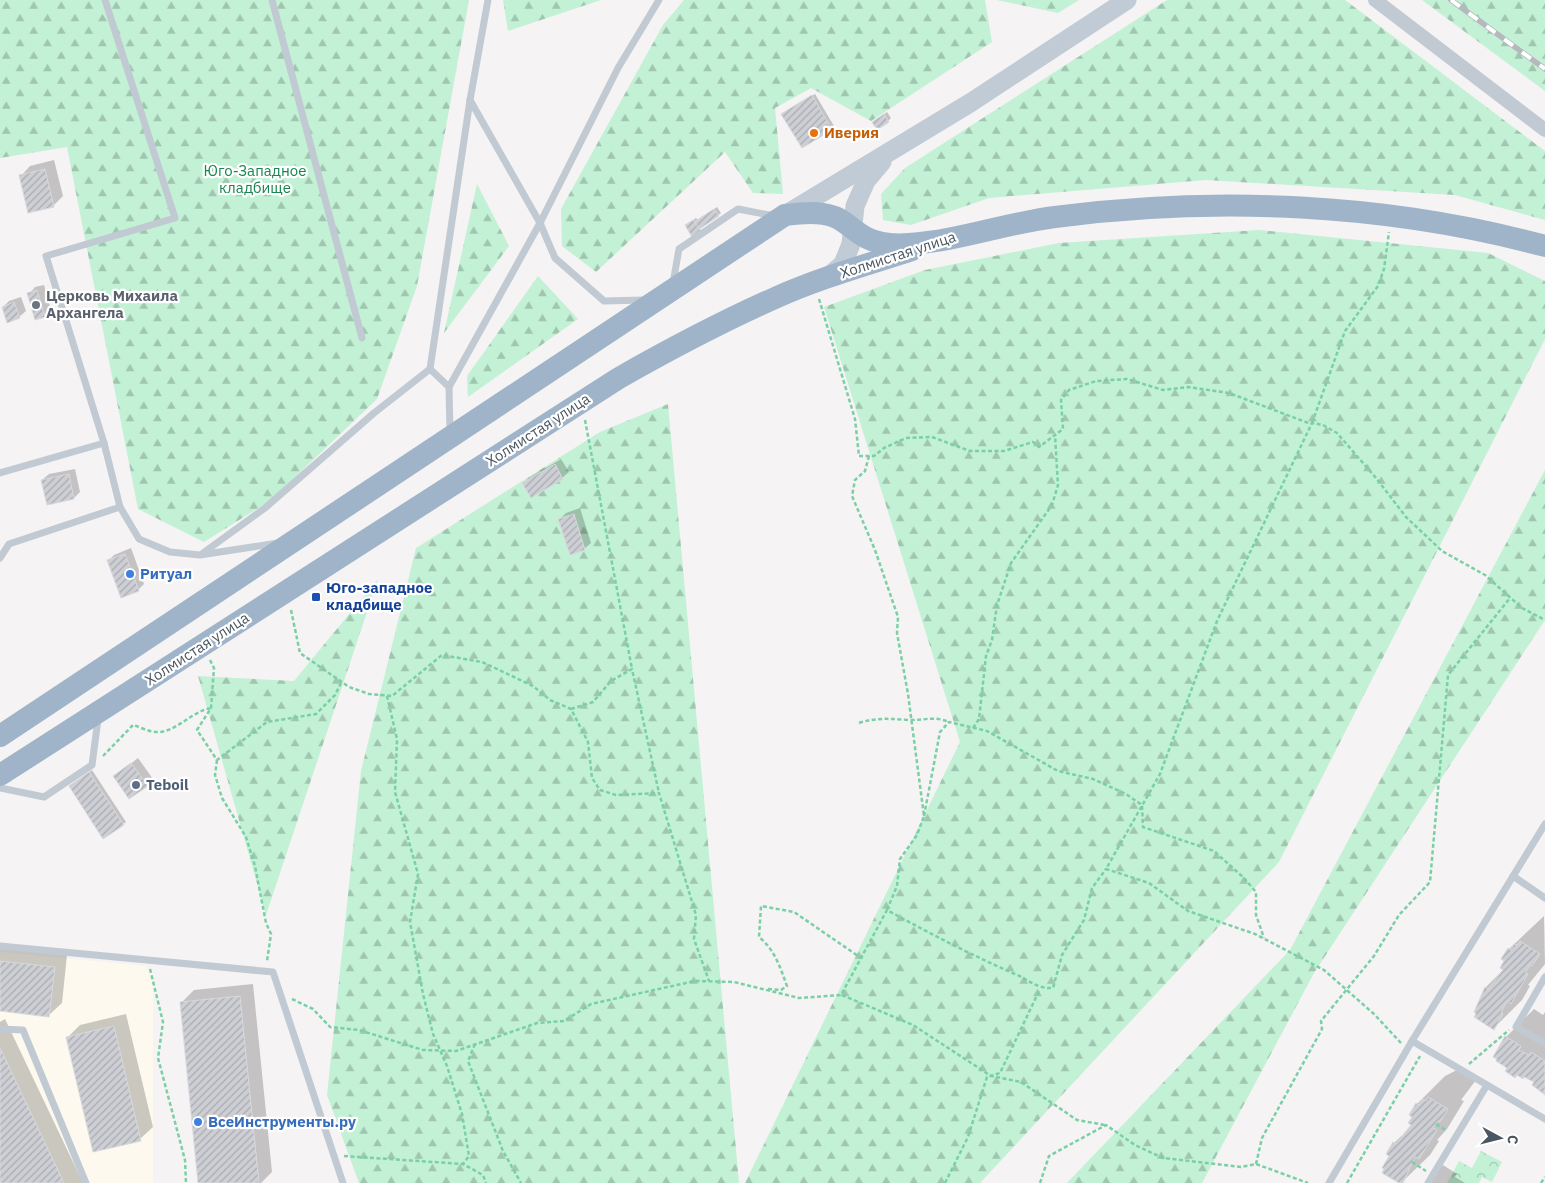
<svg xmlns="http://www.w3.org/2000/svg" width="1545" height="1183" font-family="'IBM Plex Sans',sans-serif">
<defs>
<pattern id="forest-firs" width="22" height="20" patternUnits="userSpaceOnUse" patternTransform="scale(1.25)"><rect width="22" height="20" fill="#c3f1d5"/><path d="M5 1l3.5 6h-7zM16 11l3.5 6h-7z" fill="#a0c6b0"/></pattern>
<pattern id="park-crowns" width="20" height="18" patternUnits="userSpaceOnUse" patternTransform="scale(1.25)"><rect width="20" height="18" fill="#c3f1d5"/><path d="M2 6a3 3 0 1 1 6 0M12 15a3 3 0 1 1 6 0" fill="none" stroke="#a0c6b0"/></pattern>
<pattern id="building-hatch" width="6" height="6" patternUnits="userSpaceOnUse" patternTransform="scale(1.25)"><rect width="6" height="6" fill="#cdcfd5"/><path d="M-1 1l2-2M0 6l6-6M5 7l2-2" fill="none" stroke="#a8abb0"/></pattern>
</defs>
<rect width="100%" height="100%" fill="#f5f3f3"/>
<path fill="#fdf9ef" d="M0,952L145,966L153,973V1183H0Z"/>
<g fill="url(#forest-firs)">
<path d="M0,0H469L417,286L377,399L271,500L204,542L138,509L67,147L0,158Z"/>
<path d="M503,0H601L508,31Z"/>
<path d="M684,0H985L992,42L871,121L811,88L775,108L783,194L753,193L725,152L596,272L562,246L561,209L663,25Z"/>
<path d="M997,0H1079L1058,13Z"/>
<path d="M1167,0H1345L1545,151V220L1455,195L1206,180L989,198L911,225L883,220L881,194L905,168Z"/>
<path d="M1422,0H1545V91Z"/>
<path d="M477,184L509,246L444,333Z"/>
<path d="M1259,230L1488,253L1545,281V339L1279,862L980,1183H745L960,742L824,307L925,270L1059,243Z"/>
<path d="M538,276L578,319L468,397L467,376Z"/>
<path d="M668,404L739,1183H359L327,1095L361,771L416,548L600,432Z"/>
<path d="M1545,470V620L1314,973L1202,1183H1067L1290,950Z"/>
<path d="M378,579L266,915L198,676L294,681Z"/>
</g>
<path fill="url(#park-crowns)" d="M1481,1151L1502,1162L1492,1182L1482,1177L1479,1183H1447L1459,1161L1472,1168Z"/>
<g fill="#0003">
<path d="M815,94L834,126L802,146L786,111Z"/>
<path d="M887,112L891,118L888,121L873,122Z"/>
<path d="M54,160L63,196L53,206L21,176L30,166Z"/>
<path d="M717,207L721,213L692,235L689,223L696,218L698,220Z"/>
<path d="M44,285L51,310L44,316L29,294L35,287Z"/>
<path d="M21,297L26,311L19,317L3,307L9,301Z"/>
<path d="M561,459L569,472L562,478L531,496L524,484L530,477Z"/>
<path d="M75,469L80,492L74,498L42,480L49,474Z"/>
<path d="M580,508L591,543L584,549L560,519L566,513Z"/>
<path d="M131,548L144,584L138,590L108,561L114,555Z"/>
<path d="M138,758L153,779L147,785L115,776Z"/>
<path d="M92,770L126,822L123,824L70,786Z"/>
<path d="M1544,916L1545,964L1528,985L1530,986L1522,1000L1494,1028L1480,999L1486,987L1504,969L1509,949Z"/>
<path d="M0,947L67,955L62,1003L49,1015L0,1010Z"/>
<path d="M253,984L272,1172L261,1183H200L181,1003L194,990Z"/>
<path d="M1534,1009L1543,1015L1545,1012V1094L1536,1082L1508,1068L1506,1037Z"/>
<path d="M126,1014L153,1127L140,1139L67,1038L80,1025Z"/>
<path d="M5,1019L83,1183H0V1022Z"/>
<path d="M1457,1070L1476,1080L1461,1100L1464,1101L1447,1129L1437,1140L1439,1141L1430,1155L1401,1183L1391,1156L1394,1143L1413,1125L1417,1104L1445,1076Z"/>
<path d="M1443,1165L1457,1174L1455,1177L1465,1183H1425Z"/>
</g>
<g fill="url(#building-hatch)" stroke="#d7d9de">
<path d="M812,95L832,130L802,148L781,114Z"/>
<path d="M884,114L889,122L877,130L872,122Z"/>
<path d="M45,169L54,207L28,213L19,175Z"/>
<path d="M714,209L719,216L699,229L694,222Z"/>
<path d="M693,220L701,231L692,237L685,225Z"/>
<path d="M37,290L45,317L35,320L27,293Z"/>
<path d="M14,302L20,318L7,323L2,307Z"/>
<path d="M555,464L563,479L531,498L522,483Z"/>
<path d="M69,474L74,499L47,505L41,480Z"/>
<path d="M574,514L585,550L570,555L558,519Z"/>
<path d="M125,554L139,591L121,598L107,560Z"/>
<path d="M131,763L148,786L129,799L113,776Z"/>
<path d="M89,772L124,825L103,839L69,786Z"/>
<path d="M1520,941L1540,954L1532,966L1530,965L1525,973L1528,974L1511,1004L1507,1001L1501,1013L1503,1014L1494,1030L1474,1017L1476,1014L1474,1012L1485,987L1488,989L1503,970L1500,968L1504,961L1501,959L1508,948L1511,950L1514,944L1517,945Z"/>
<path d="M0,961L55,967L49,1017L0,1011Z"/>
<path d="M240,996L259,1183H198L180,1002Z"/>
<path d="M114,1026L141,1141L93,1152L66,1037Z"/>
<path d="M1505,1036L1521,1046L1519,1050L1529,1055L1531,1052L1545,1061V1095L1532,1085L1534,1082L1524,1077L1523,1079L1517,1075L1515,1078L1505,1071L1507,1068L1496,1061L1497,1059L1493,1057Z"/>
<path d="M0,1048L64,1183H0Z"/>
<path d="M1428,1097L1448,1109L1440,1122L1438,1121L1433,1128L1437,1130L1419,1159L1415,1157L1403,1183H1399L1382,1173L1384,1169L1382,1168L1389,1156L1386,1154L1393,1142L1396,1144L1411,1125L1408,1123L1412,1117L1409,1115L1416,1103L1419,1105L1423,1099L1426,1101Z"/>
</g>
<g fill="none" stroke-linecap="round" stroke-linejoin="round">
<g stroke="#7ad0a6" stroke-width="2.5" stroke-dasharray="4 2.5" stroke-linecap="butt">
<path d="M819,299L855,419L859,456H874L884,448L906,438L932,437L970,451H1004L1033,442L1039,447L1063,429L1061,400L1069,390L1096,381L1127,379L1163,390L1188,387L1229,393L1311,424"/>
<path d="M585,420L632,669"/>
<path d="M1312,423L1345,331L1378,286L1384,269L1389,232"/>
<path d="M869,456L865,471L855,480L852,496L875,550L898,617L897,633L908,694L924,816L917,835L900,859L897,886L887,910"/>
<path d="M291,610L300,653L349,687L369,694L392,696L442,655L482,662L533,686L550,700L571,709L588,742L592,778L600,790L616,795L659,793L696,915L694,939L709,981"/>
<path d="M210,660L214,668L211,708L197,730L217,760L267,722L316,714L335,695L342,681"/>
<path d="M387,696L397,739L395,792L418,874L410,922L423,994L433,1034L447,1066L462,1114L469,1156L463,1164"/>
<path d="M571,709L593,702L611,681L632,669L659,793"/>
<path d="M859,723C877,717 892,719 910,720C925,720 935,716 949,722"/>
<path d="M973,728L979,719L986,656L992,640L997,605L1011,563L1052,505L1058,485L1055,435"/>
<path d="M103,756L133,725C140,727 149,732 156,732C176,733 190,712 211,708"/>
<path d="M217,760L215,775L222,798L246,837L255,866L266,923L271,934L267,961"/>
<path d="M924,816L940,732L949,722L987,731L1058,771L1093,779L1126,794L1142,805L1143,827L1214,851L1244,878L1256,892V915L1264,938"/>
<path d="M150,969L163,1022L158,1058L185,1160L186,1183"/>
<path d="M768,989L781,990L787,986C780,967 775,950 759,937L761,906L794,912L861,958"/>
<path d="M842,995L913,1025L991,1076L1021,1082L1077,1120L1105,1125"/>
<path d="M292,999L313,1009L330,1027L359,1030L423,1050L456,1051L537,1023L564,1021L591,1004L695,981L734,982L799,998L841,995L887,910C929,933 971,955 1015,974C1029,980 1037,989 1053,988L1062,955L1084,920L1092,888L1106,869"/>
<path d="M1401,1043L1374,1014L1324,970L1255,934L1188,911L1149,883L1106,869L1160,774L1217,621L1312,423L1323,425L1337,433L1376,478L1406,517L1442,551L1485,575L1522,608L1545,620"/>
<path d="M475,1044L468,1061L503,1151L521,1183"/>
<path d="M1469,1064L1509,1030"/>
<path d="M1436,1124L1447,1131"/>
<path d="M344,1156L463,1164L483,1175L486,1183"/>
<path d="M1412,1162L1426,1171"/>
<path d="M1256,1164L1262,1138L1322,1029L1321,1021L1374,956L1399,915L1430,882L1448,675L1510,598"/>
<path d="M945,1183L968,1137L987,1077L1000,1073L1040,989"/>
<path d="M1040,1183L1049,1156L1106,1125L1135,1145L1163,1158L1241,1167L1256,1164L1308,1183"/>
<path d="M1347,1183L1420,1056"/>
<path d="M1541,1183L1545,1177"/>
</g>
<g stroke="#c1cad2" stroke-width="7">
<path d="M105,0L175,218L46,256L104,443L120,507L139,539L170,552L200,555L278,543"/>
<path d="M272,0L362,338"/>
<path d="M470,100L540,223L555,258L604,301L644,300"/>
<path d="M673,283L679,249L738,209L774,216"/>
<path d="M449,387L540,223L618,68L659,0"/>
<path d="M450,432L449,387L430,369L470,100L488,0"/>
<path d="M0,473L104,443"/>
<path d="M203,553L265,508L374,413L430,369"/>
<path d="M0,558L9,544L120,507"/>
<path d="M0,788L44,797L92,765L98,719"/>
<path d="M1513,876L1545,898"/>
<path d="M0,946L273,972L343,1183"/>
<path d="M1545,977L1516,1027L1545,1043"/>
<path d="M0,1029L23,1030L86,1183"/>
<path d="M1412,1041L1545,824"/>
<path d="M1329,1183L1412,1041L1545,1119"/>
<path d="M1428,1183L1487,1085"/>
</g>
<path stroke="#c1cad2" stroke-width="14" d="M1375,0L1545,130"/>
<g stroke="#c1cbd6" stroke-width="19">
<path d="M785,215L970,103L1127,0"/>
<path d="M829,276L843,264L851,244L855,206L866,181L882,162"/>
</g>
<g stroke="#9fb4c9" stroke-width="22">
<path d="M0,736L785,215C802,213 819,211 835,217C847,222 856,233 867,238C880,245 895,245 909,244C958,241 1006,223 1055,217C1217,196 1386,203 1545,246"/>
<path d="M0,775L619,378C670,349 721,322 775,298C819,278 866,265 912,250"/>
</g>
<defs>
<path id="rail" d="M1451,0L1545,69"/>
</defs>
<use href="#rail" stroke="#b5b8bd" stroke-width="5.5"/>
<use href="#rail" stroke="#fff" stroke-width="4" stroke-dasharray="11" stroke-linecap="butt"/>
</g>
<circle fill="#e8710a" stroke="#fff" stroke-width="2" cx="814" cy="133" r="5"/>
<circle fill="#6b7280" stroke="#fff" stroke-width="2" cx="36" cy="305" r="5"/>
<g fill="#3f7fe0" stroke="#fff" stroke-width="2">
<circle cx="130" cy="574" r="5"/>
<circle cx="198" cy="1122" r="5"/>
</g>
<rect fill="#1a4fb4" stroke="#fff" stroke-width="2" x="311" y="592" width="10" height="10" rx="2.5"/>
<circle fill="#5c6f8a" stroke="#fff" stroke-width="2" cx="136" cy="785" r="5"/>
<g text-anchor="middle" stroke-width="4.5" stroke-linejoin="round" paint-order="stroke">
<g font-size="15" font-weight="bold" fill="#c56008" stroke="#fff" text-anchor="start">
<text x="824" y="138">Иверия</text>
</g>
<g font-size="15" fill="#17864f" stroke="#fff">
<text x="255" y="176">Юго-Западное<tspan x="255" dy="17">кладбище</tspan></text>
</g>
<g font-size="15" fill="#4a5661" stroke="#fff">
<text transform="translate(898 255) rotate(-18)" y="5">Холмистая улица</text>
<text transform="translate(538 430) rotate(-33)" y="5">Холмистая улица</text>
<text transform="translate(197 649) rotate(-33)" y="5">Холмистая улица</text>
</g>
<g font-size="15" font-weight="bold" fill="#5b616d" stroke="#fff" text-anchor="start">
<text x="46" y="301">Церковь Михаила<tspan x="46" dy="17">Архангела</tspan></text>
</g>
<g font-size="15" font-weight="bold" fill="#366cbe" stroke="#fff" text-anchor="start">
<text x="140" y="579">Ритуал</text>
<text x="208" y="1127">ВсеИнструменты.ру</text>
</g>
<g font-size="15" font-weight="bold" fill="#164399" stroke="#fff" text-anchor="start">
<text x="326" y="593">Юго-западное<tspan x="326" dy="17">кладбище</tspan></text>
</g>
<g font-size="15" font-weight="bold" fill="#4e5e75" stroke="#fff" text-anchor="start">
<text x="146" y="790">Teboil</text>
</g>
</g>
<g transform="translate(1500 1138) rotate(97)" stroke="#ffffff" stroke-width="4" paint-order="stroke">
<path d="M0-4L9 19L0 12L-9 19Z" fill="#4a5661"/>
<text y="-8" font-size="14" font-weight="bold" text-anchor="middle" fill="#4a5661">С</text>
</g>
</svg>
